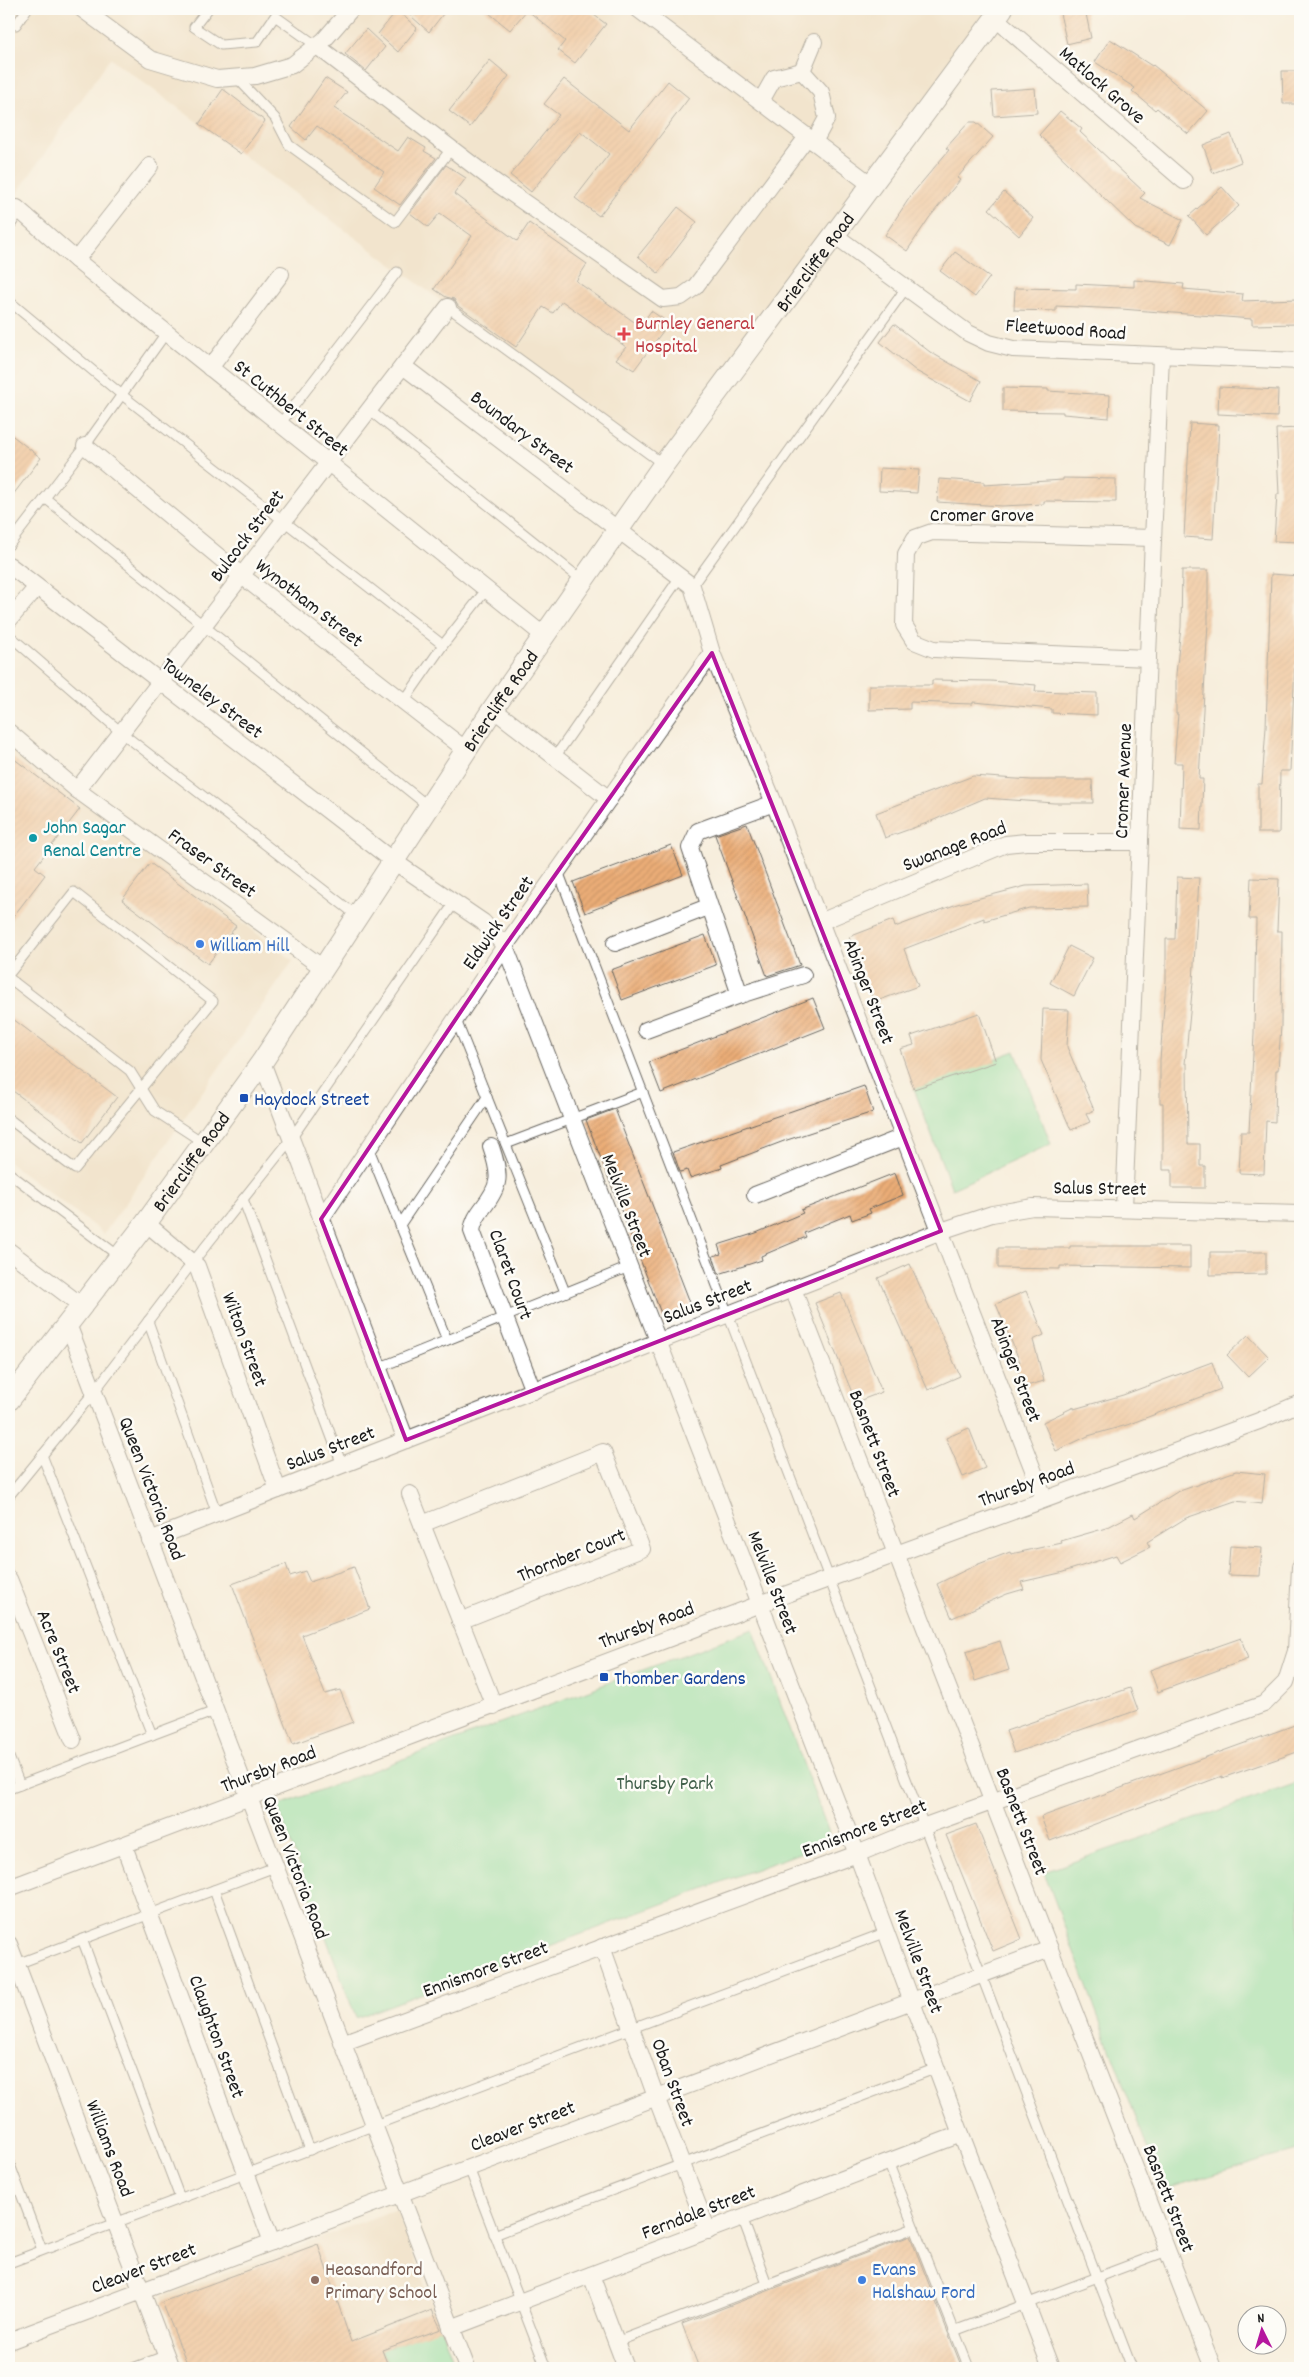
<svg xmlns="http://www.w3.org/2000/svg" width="1309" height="2377" font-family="Dekko,sans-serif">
<defs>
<pattern id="building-hatch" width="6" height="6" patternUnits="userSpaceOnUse" patternTransform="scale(1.25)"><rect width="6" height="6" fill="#ebad77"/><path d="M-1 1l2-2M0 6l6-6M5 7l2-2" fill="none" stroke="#c99466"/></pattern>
</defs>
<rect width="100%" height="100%" fill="#fdfcf7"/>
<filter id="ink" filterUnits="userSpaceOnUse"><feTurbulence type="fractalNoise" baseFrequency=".02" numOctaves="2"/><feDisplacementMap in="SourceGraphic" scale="10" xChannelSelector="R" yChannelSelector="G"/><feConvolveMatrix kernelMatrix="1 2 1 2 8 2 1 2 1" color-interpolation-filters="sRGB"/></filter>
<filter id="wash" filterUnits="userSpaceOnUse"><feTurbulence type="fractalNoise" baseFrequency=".0096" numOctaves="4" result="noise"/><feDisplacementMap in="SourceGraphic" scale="20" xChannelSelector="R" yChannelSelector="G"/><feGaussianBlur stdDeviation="1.12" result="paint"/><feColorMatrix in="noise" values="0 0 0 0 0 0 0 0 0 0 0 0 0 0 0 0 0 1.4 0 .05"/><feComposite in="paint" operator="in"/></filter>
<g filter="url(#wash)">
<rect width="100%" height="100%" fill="#f7eedd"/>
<g fill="#ebd8ba">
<path d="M9,9H1007L664,464L110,58L9,205Z"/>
<path d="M9,742L293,961L104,1234L9,1162Z"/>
<path d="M396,2209L456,2368H188L162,2297Z"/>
</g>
<g fill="#88dfa3" stroke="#527e60">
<path d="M1015,1051L1051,1144L952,1189L914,1089Z"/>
<path d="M753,1629L832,1841L356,2018L277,1806Z"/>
<path d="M1300,1782V2149L1163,2190L1044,1872Z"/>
<path d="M441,2328L456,2368H389L382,2350Z"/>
</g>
<g id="blocks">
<g fill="url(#building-hatch)">
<path d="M403,9H447L429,32Z"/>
<path d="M484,9H586L606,24L575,63L558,50L565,41L527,10L510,30Z"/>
<path d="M1059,9H1085L1091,38L1067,44Z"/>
<path d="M397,10L417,28L398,52L378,34Z"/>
<path d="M366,29L385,47L366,71L345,54Z"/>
<path d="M1110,39L1152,66L1153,65L1208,111L1188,134L1157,108L1155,110L1132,91L1135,88L1095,62Z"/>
<path d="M490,60L509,76L470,127L449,111Z"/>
<path d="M1282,71H1300V104H1283Z"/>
<path d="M325,78L347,92L334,108L398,151L408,137L426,148L424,151L436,158L400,205L374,187L384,172L317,126L306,140L291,127Z"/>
<path d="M564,79L629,130L668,81L689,98L599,216L575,198L609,154L580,131L531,192L510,175L559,115L544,104Z"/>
<path d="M1035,88L1037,113L994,116L992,91Z"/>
<path d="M223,89L265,121L241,154L199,124Z"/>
<path d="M1060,111L1082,129L1080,132L1145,193L1140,198L1183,220L1170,245L1135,228L1039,135Z"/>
<path d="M969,122H976L993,137L957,178L960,180L929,218L907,251L885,235L912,194L949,150L946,148Z"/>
<path d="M1231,134L1241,162L1213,173L1203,145Z"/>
<path d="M446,165L466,178L454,194L517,241L529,223L587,264L576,281L640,326L651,311L669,323L634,370L616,359L626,347L562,301L553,313L543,307L516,347L458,306L454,299L446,297L434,289L472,236L440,213L428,227L410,213Z"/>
<path d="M1222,187L1239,206L1206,235L1189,216Z"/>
<path d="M1004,192L1033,218L1019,236L989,209Z"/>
<path d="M678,207L697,222L658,273L638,256Z"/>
<path d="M955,252L990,277L975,297L940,271Z"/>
<path d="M1134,280L1184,284L1183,289L1243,294L1242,301L1297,299L1298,324L1252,325V319L1121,309L1056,306V311L1014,310L1015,288L1076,289V284L1134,287Z"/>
<path d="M894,324L930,352L981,381L970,401L916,371L880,342Z"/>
<path d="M1219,387L1278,390L1277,417L1218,414Z"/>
<path d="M1003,388L1048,389V391L1110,395L1109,418L1063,414V412L1003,411Z"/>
<path d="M1190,423L1219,425L1213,539L1184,537Z"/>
<path d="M1300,428V542L1274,541L1277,494H1279L1276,429Z"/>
<path d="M9,433L41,458L9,500Z"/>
<path d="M880,468L919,470L917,493L879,491Z"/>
<path d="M1063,478L1116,479V502L1044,501V504L1002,506L937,502L939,479L984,482V485L1063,480Z"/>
<path d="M1182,570H1208V623L1199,779H1203L1201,830L1180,829L1182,763H1174L1178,714H1176V674L1181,627Z"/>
<path d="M1271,574L1299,576L1296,626L1298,627L1297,665H1295L1290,771H1280L1279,833H1258V784H1262L1266,727Z"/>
<path d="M932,680L991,681L1036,685L1035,691L1097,693V715L1052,713V709L973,702V704L910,702V709L869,710V685H932Z"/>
<path d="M9,755L80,809L35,867L45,875L9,922Z"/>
<path d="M973,776L1031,780H1092L1093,803H1054L985,798L927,823L885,838L876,813Z"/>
<path d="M747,824L800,965L767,976L715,835Z"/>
<path d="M671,845L683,875L585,913L573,882Z"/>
<path d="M150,863L236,926L208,964L122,900Z"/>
<path d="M1177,877L1199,878L1193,982L1185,1064H1187L1188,1144H1200V1166H1205V1188H1172V1170H1163V1103H1160V1060L1166,980V939H1175Z"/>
<path d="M1251,878L1279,879L1277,931H1282L1281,1026L1278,1070H1276L1275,1122L1266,1121L1264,1174L1239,1173L1241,1132H1249L1254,1034L1256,919H1249Z"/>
<path d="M1087,884L1088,907L1029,908L984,921V918L904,949L918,986L874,1002L849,937L893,920L895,927L957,904L1026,886Z"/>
<path d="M705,935L716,965L622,1000L611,970Z"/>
<path d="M1069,946L1093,958L1074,996L1050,983Z"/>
<path d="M813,998L825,1028L661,1093L649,1062Z"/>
<path d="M1043,1009L1069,1010L1067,1047L1094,1110L1086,1114L1090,1122L1071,1130L1041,1060Z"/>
<path d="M979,1013L996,1062L914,1089L900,1049L914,1045L911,1036Z"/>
<path d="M9,1016L117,1097L82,1143L9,1088Z"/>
<path d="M864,1086L873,1112L784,1141L721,1165L722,1168L690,1178L687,1170L680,1172L673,1152Z"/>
<path d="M615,1109L693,1310L664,1321L586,1120Z"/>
<path d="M895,1173L903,1195L869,1209L871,1213L852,1220L850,1214L804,1233L806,1237L761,1256L762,1260L719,1274L713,1256L721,1254L718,1245L756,1233L803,1213L801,1210Z"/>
<path d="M1070,1246H1190V1268L1060,1266V1269L998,1268V1248H1070Z"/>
<path d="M1210,1252H1266V1274L1210,1275Z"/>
<path d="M910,1264L960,1376L928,1390L878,1278Z"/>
<path d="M1026,1291L1044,1335L1033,1340L1044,1381L1023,1387L1016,1363L1020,1362L996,1304Z"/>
<path d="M841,1293L882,1392L856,1402L815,1303Z"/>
<path d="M1248,1335L1269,1357L1248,1377L1227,1355Z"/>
<path d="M1212,1362L1221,1389L1127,1425L1088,1436L1056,1451L1043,1422L1074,1407V1409L1123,1395Z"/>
<path d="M969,1428L985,1468L963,1477L946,1438Z"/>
<path d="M1236,1471L1265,1474L1262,1504L1235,1501L1186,1518L1147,1542L1150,1547L1120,1562L1116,1555L1060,1573L1021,1582L1024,1589L1007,1594L952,1618L937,1584L976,1565L1010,1552L1011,1554L1062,1543L1061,1541L1106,1528L1133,1514L1135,1518L1177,1492Z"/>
<path d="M1230,1546L1262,1548L1260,1576L1228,1575Z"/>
<path d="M286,1564L290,1576L305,1571L310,1582L354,1567L370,1609L302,1635L325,1694L340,1690L353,1722L293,1744L232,1584Z"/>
<path d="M1241,1638L1248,1659L1158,1692L1150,1670Z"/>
<path d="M1000,1641L1009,1670L975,1681L966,1652Z"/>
<path d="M1130,1688L1138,1710L1014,1753L1006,1731Z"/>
<path d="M1300,1723V1751L1222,1778V1776L1050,1841L1041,1817Z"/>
<path d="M976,1824L1022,1939L993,1951L946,1835Z"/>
<path d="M910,2236L962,2368H699L682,2324Z"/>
<path d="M318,2244L351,2342L432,2310L441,2329L382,2350L389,2368H189L162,2302Z"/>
</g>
</g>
</g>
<g filter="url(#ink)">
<use href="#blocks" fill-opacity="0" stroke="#696660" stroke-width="1"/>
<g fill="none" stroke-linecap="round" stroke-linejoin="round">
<defs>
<g id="service">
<path d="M208,9L194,27L221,45L257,42L275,16L317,46"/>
<path d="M16,25L27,9"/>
<path d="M237,78L275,118L289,145L395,222L451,149"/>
<path d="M9,301L122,395L443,645L486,590"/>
<path d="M448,307L663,464"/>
<path d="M369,410L582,580"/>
<path d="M280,424L397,272"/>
<path d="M45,498L428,806"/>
<path d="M9,545L85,446L166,333"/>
<path d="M692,586L906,288"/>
<path d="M9,635L122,733L356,915"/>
<path d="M404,701L443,645"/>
<path d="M555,757L680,577"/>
<path d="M558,871L1132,2368"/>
<path d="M9,974L74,892L213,1001L75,1169L9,1119"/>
<path d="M9,978L130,1071L155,1111L204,1143"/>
<path d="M456,1020L565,1292"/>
<path d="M506,1144L643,1092"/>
<path d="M369,1149L447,1340"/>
<path d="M9,1173L120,1257"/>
<path d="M243,1199L342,1465"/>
<path d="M400,1225L487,1097"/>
<path d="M148,1321L217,1514"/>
<path d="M378,1368L629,1267"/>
<path d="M42,1455L152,1735"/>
<path d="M9,1496L94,1392L193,1262L291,1139L455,902"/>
<path d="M9,1757L20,1785"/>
<path d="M9,1789L215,1711"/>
<path d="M214,1890L310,2150"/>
<path d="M82,1939L180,2198"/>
<path d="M9,1967L275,1867"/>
<path d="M9,2162L42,2250"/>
<path d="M888,2162L969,2368"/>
<path d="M469,2168L546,2368"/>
<path d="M742,2217L767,2284"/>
<path d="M494,2235L937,2068"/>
<path d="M9,2263L887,1932"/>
<path d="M954,2331L1167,2251"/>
<path d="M616,2342L914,2228"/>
<path d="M133,2368L167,2355"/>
</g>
<g id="minor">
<path d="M82,9L150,59L217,79L255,76L292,65L324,40L351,9"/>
<path d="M638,9L870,184"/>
<path d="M995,18L1184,181"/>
<path d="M317,46L495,182L663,299L681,297L695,287L807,137"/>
<path d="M802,71L814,42"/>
<path d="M761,101L774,78L802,71L821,92L827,118L814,142"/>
<path d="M9,221L17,208L76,260L543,635"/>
<path d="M833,234L968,333L989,343L1013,349L1300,361"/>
<path d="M76,260L150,166"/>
<path d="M403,366L692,586L712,653L774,803L1044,1498"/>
<path d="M210,368L281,274"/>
<path d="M85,446L242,576L466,750"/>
<path d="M9,565L392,860L483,922L505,946L857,1854L961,2134L1051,2368"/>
<path d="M9,620L37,587"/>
<path d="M1148,658L934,649L914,641L904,625L906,554L915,538L932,532L1153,538"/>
<path d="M493,709L609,799"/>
<path d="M9,732L77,790L323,968"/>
<path d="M77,790L448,307"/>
<path d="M774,803L698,831L690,848L740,995L803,975"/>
<path d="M820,922L1006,844L1026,842H1140"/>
<path d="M615,943L708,907"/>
<path d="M646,1030L740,995"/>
<path d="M262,1062L406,1440"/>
<path d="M491,1147C501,1176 501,1185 482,1209C477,1216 473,1222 472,1231L533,1391"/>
<path d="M755,1195L903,1137"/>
<path d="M1124,1208L1161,356"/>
<path d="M321,1219L505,946L712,653"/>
<path d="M146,1223L197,1266L278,1490"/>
<path d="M9,1251L82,1306"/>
<path d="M793,1289L1213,2368"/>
<path d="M68,1324L467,2368"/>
<path d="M410,1494L494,1706"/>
<path d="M422,1524L603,1452L642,1549L460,1621"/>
<path d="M150,1540L941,1231L992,1214L1033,1207L1300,1214"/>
<path d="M9,1579L73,1740"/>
<path d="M124,1846L272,2242"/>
<path d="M9,1888L760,1604L1259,1421L1300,1403"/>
<path d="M9,1944L171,2368"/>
<path d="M602,1947L656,2097L708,2231"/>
<path d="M342,2043L857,1854L925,1826L1264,1704L1286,1682L1296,1651L1300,1567"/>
<path d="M591,2275L626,2368"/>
<path d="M451,2328L961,2134"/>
<path d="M9,2341L1050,1949"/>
</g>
<g id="tertiary">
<path id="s1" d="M9,1400L146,1223L262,1062L493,709L664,464L1002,9"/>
</g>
</defs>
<use href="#service" stroke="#696660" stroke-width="11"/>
<use href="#minor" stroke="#696660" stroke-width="18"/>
<use href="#tertiary" stroke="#696660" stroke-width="23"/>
<use href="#service" stroke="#fff" stroke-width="9"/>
<use href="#minor" stroke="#fff" stroke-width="16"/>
<use href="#tertiary" stroke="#fff" stroke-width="21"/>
</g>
</g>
<path d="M0 0H1309V2377H0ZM712,653L941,1231L406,1440L321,1219L505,946Z" fill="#f7eedd" fill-opacity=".55" fill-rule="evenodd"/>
<path fill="none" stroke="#b5179e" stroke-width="4" stroke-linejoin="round" d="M712,653L941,1231L406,1440L321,1219L505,946Z"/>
<path fill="#e0444e" stroke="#fdfcf7" stroke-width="2" d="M621.5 326.5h5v5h5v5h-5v5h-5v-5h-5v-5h5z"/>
<circle fill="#0f9aa8" stroke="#fdfcf7" stroke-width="2" cx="33" cy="838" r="5"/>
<g fill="#3f7fe0" stroke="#fdfcf7" stroke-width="2">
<circle cx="200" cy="944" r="5"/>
<circle cx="862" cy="2280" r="5"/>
</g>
<g fill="#1a4fb4" stroke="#fdfcf7" stroke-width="2">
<rect x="239" y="1093" width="10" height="10" rx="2.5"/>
<rect x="599" y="1672" width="10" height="10" rx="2.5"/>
</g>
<circle fill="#8d6e63" stroke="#fdfcf7" stroke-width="2" cx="315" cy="2280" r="5"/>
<g text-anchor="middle" stroke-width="5" stroke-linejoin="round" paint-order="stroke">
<g font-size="20" fill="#1c1c1c" stroke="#fdfcf7">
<text transform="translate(1103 84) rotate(41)" y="7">Matlock Grove</text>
<text dy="7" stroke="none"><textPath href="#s1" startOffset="1395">Briercliffe Road</textPath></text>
<text transform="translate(1066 328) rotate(4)" y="7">Fleetwood Road</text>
<text transform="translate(292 407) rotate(39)" y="7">St Cuthbert Street</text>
<text transform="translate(523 431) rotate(37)" y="7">Boundary Street</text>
<text x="982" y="521">Cromer Grove</text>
<text transform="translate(246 535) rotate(-53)" y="7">Bulcock Street</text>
<text transform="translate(310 602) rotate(38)" y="7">Wynotham Street</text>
<text transform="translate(213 697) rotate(37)" y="7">Towneley Street</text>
<text dy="7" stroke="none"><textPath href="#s1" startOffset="855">Briercliffe Road</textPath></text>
<text transform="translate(1122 781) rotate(-88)" y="7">Cromer Avenue</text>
<text transform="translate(954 845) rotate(-21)" y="7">Swanage Road</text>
<text transform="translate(213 862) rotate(36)" y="7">Fraser Street</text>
<text transform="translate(497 922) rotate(-55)" y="7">Eldwick Street</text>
<text transform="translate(870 991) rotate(69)" y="7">Abinger Street</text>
<text dy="7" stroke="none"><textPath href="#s1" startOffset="300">Briercliffe Road</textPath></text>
<text transform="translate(1100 1187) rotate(1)" y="7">Salus Street</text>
<text transform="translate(628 1205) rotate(69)" y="7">Melville Street</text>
<text transform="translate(512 1274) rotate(70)" y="7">Claret Court</text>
<text transform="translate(707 1300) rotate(-21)" y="7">Salus Street</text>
<text transform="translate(246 1339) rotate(70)" y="7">Wilton Street</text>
<text transform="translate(1017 1369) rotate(69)" y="7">Abinger Street</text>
<text transform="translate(876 1443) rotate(69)" y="7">Basnett Street</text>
<text transform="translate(330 1447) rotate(-21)" y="7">Salus Street</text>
<text transform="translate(1026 1483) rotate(-20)" y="7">Thursby Road</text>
<text transform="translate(153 1488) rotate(69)" y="7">Queen Victoria Road</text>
<text transform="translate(571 1554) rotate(-22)" y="7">Thornber Court</text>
<text transform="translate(774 1582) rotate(69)" y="7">Melville Street</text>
<text transform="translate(646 1624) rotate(-21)" y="7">Thursby Road</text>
<text transform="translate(60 1651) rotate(68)" y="7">Acre Street</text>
<text transform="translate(268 1768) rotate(-21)" y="7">Thursby Road</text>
<text transform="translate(1023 1821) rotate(69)" y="7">Basnett Street</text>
<text transform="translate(864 1827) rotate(-21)" y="7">Ennismore Street</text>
<text transform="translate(297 1867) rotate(69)" y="7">Queen Victoria Road</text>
<text transform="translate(920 1961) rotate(70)" y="7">Melville Street</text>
<text transform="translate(485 1968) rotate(-20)" y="7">Ennismore Street</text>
<text transform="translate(218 2036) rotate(70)" y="7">Claughton Street</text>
<text transform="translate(674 2082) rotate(70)" y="7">Oban Street</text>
<text transform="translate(522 2125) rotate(-21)" y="7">Cleaver Street</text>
<text transform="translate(111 2148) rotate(69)" y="7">Williams Road</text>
<text transform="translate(1170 2198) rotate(69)" y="7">Basnett Street</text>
<text transform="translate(698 2211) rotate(-21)" y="7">Ferndale Street</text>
<text transform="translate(143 2267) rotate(-21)" y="7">Cleaver Street</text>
</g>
<g font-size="20" fill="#be3a42" stroke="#fdfcf7" text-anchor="start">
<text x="635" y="329">Burnley General<tspan x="635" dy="23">Hospital</tspan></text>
</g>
<g font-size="20" fill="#0d838f" stroke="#fdfcf7" text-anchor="start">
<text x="43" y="833">John Sagar<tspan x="43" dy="23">Renal Centre</tspan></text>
</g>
<g font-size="20" fill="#366cbe" stroke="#fdfcf7" text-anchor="start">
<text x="210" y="951">William Hill</text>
<text x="872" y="2275">Evans<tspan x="872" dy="23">Halshaw Ford</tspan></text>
</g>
<g font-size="20" fill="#164399" stroke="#fdfcf7" text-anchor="start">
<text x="254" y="1105">Haydock Street</text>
<text x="614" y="1684">Thomber Gardens</text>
</g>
<g font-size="20" fill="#42604b" stroke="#fdfcf7">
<text x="665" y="1789">Thursby Park</text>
</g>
<g font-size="20" fill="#785e54" stroke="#fdfcf7" text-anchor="start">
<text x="325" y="2275">Heasandford<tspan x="325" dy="23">Primary School</tspan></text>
</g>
</g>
<rect width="1309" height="2377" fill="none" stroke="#fdfcf7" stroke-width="30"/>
<g transform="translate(1262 2330) rotate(355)"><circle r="24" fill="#fdfcf7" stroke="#a3a29f"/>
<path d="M0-4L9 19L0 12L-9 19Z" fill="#b5179e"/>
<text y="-8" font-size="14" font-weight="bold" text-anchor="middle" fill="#1c1c1c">N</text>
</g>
</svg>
